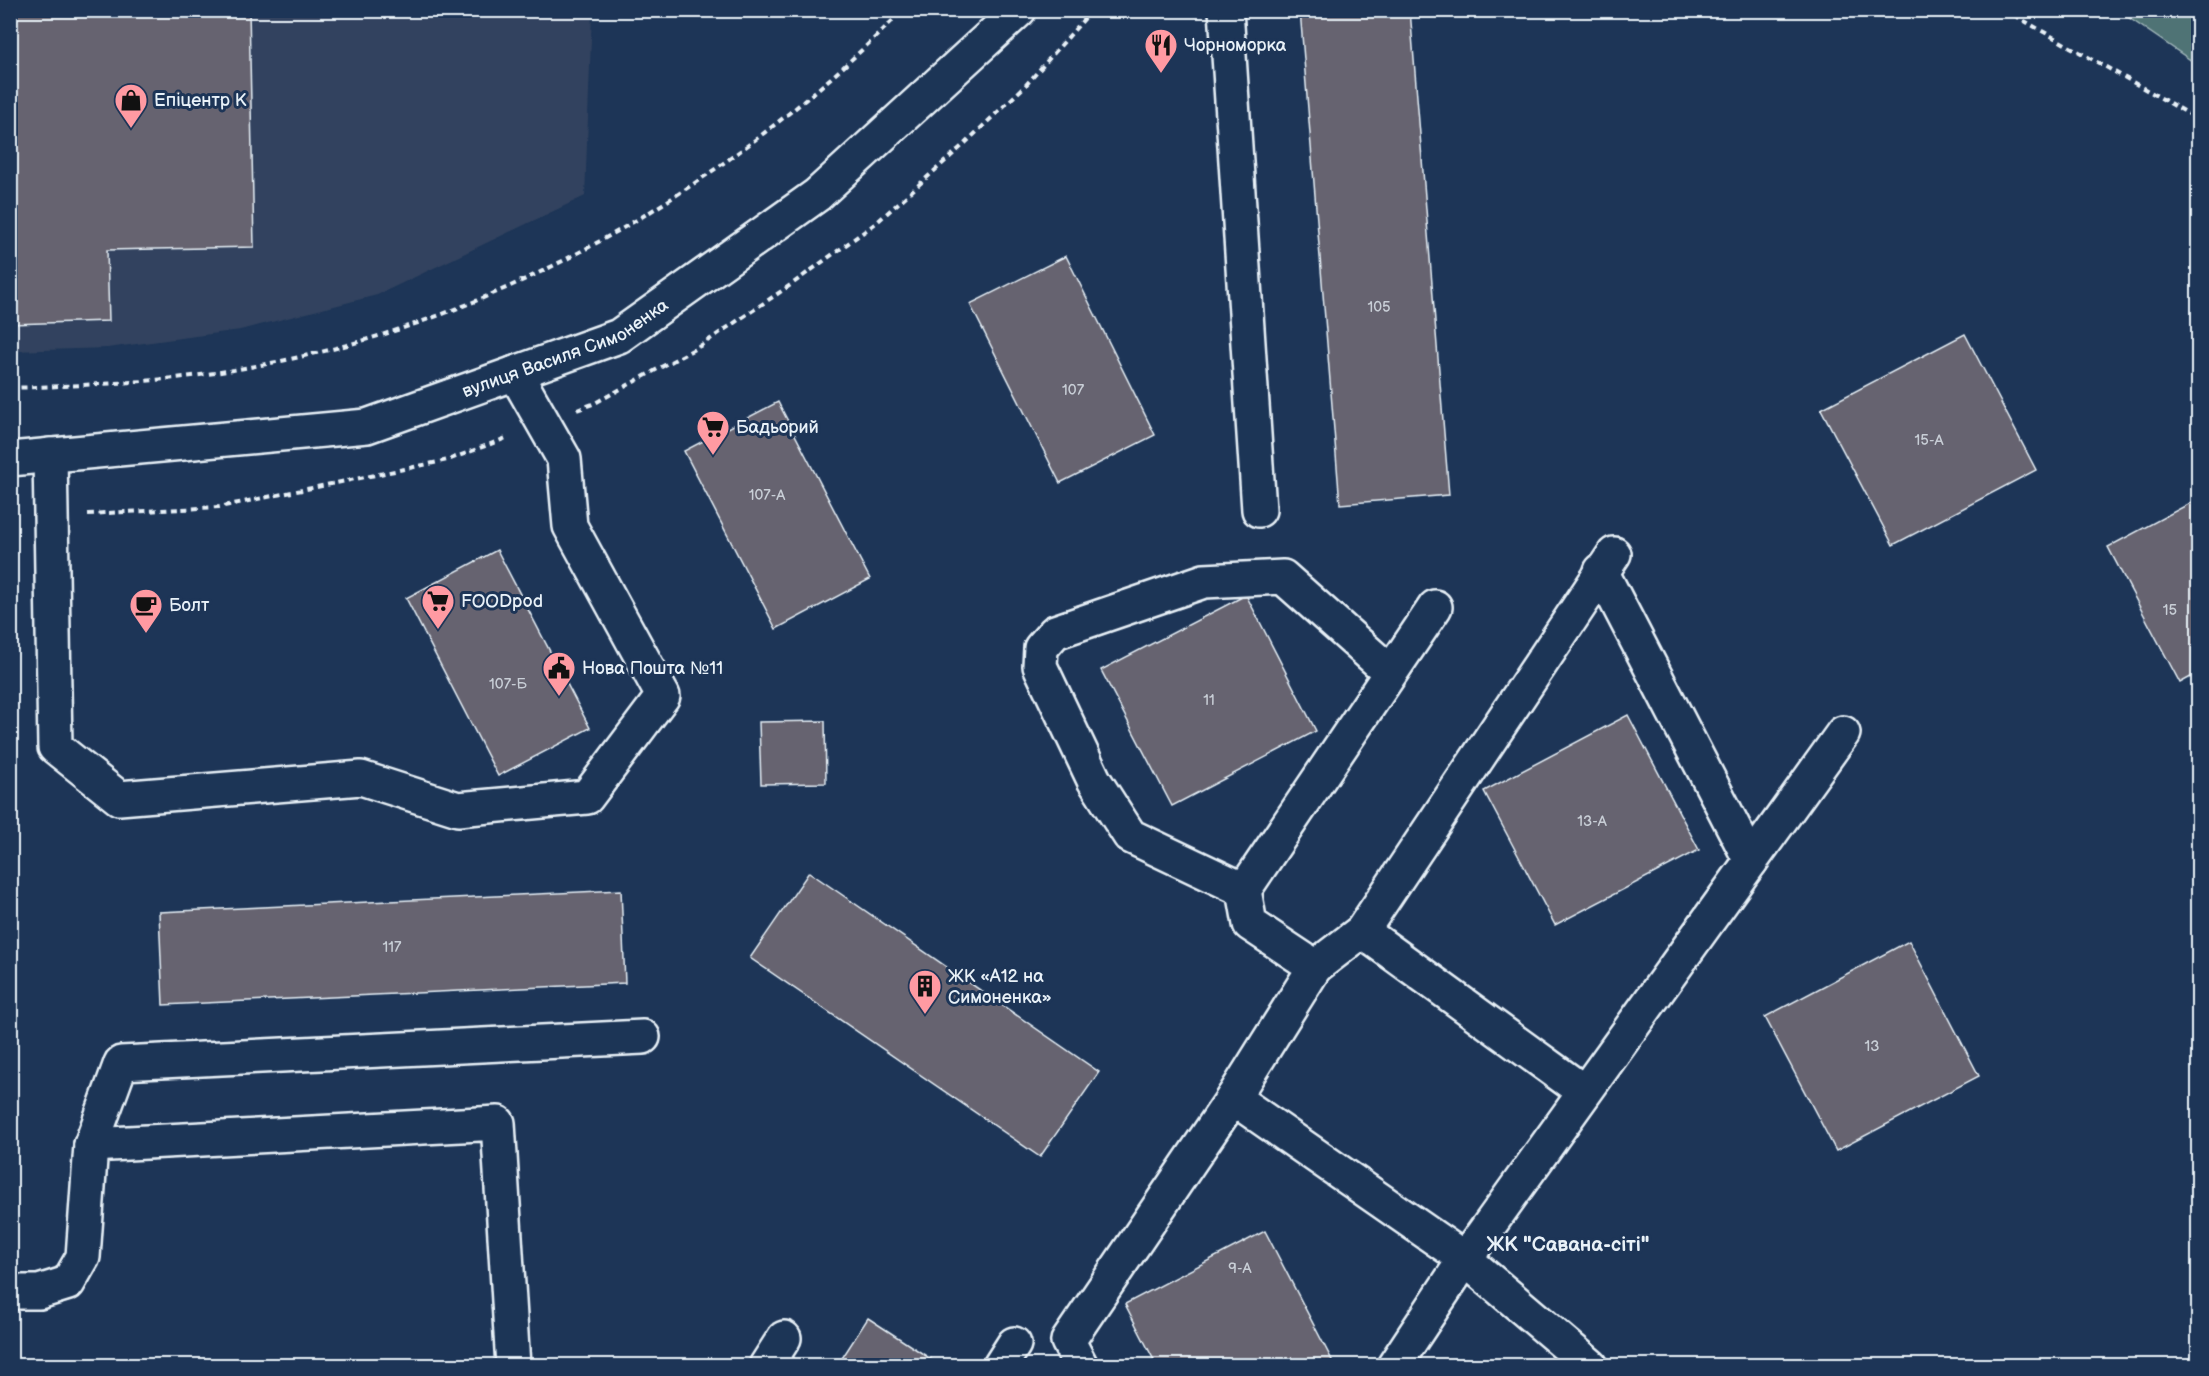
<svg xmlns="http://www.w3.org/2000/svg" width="2209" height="1376" font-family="'Balsamiq Sans',sans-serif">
<rect width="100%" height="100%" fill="#1d3557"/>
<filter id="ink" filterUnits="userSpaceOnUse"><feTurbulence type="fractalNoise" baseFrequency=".0167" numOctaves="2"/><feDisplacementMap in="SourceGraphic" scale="12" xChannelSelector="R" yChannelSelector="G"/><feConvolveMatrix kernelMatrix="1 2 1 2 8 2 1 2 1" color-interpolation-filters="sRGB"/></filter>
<g filter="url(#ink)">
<path fill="#33435e" d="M10,11H592L585,196L377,295L240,330L107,348L11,351Z"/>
<path fill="#4f7375" stroke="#9cb2b6" stroke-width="1.5" d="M2119,11H2198V65Z"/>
<g fill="#666470" stroke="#e8f1f8" stroke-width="1.5">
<path d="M10,10H249L254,247L107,250L109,321L10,324Z"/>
<path d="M1300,10H1410L1449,495L1340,504Z"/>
<path d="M1066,256L1155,435L1060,483L970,304Z"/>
<path d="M1965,334L2036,470L1893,545L1821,409Z"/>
<path d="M778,402L870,579L776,629L684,451Z"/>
<path d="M2198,499V673L2180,683L2108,547Z"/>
<path d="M497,550L590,728L498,776L406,598Z"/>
<path d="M1246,595L1316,731L1172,806L1101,670Z"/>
<path d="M1628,715L1699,850L1555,925L1484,791Z"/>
<path d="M825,721L826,783L761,784L759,722Z"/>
<path d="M809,872L1099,1072L1040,1157L750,958Z"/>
<path d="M621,890L625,983L163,1005L159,912Z"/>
<path d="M1909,941L1979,1076L1836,1151L1765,1017Z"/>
<path d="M1265,1231L1335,1366H1157L1125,1304Z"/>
<path d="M868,1318L937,1363L935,1366H837Z"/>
</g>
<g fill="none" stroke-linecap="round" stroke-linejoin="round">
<defs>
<g id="minor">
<path d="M1226,10L1259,510"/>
<path d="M50,455L55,747L119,798L361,778L458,809L587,797L663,696L570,526L564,459L515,373"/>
<path id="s1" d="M10,459L367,426L619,336L817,195L1019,10"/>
<path d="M1601,571L1751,861"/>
<path d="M1244,890L1130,836L1094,780L1040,666L1041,648L1055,632L1204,581L1283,577L1390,672"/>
<path d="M1362,931L1584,1092"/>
<path d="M1315,967L1362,931L1614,554"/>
<path d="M1233,1098L1465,1259L1591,1366"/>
<path d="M91,1145L498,1123L513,1366"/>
<path d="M10,1292H39L68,1283L83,1257L91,1145L121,1063L643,1037"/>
<path d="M766,1366L784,1338"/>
<path d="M1000,1366L1014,1344"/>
<path d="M1081,1366L1068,1341L1233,1098L1315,967L1250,924L1244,890L1435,607"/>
<path d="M1394,1366L1465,1259L1843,733"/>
</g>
</defs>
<use href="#minor" stroke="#e8f1f8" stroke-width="38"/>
<g stroke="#e8f1f8" stroke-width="4" stroke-dasharray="6 4.5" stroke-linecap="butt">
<path d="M2005,10L2198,119"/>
<path d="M10,388C91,385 171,382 250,367C499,323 726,189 903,10"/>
<path d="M577,410L595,403L700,346L792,284L876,223L961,147L1025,86L1092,10"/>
<path d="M88,514L219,507L448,460L509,437"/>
</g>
<use href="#minor" stroke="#1d3557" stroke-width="33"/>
</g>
</g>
<defs>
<symbol id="restaurant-pin" viewBox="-11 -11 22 30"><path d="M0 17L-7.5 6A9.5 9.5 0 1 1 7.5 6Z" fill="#ff9aa2" stroke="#1d3557"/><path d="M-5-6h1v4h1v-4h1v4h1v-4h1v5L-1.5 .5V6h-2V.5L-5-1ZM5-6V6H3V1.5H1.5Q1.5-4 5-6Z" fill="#111"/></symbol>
<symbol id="shop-pin" viewBox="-11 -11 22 30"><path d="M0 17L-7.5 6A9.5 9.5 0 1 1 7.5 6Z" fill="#ff9aa2" stroke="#1d3557"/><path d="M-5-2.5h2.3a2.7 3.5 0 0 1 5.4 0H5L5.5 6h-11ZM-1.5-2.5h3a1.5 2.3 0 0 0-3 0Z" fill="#111"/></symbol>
<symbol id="supermarket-pin" viewBox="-11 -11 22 30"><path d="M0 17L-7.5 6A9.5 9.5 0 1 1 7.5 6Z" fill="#ff9aa2" stroke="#1d3557"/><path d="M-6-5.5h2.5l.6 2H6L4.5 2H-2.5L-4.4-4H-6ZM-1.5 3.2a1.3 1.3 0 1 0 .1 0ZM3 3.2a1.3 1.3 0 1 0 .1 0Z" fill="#111"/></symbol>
<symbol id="cafe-pin" viewBox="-11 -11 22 30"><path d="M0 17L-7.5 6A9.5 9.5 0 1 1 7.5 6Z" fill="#ff9aa2" stroke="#1d3557"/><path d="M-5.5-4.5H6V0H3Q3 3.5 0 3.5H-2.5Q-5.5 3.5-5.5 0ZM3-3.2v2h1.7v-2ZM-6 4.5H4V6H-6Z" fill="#111"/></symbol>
<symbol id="civic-pin" viewBox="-11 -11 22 30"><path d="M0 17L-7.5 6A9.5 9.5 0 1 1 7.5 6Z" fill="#ff9aa2" stroke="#1d3557"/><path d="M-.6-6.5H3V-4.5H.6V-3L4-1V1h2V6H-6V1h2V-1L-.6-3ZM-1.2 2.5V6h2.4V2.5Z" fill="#111"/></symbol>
<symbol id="building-pin" viewBox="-11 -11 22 30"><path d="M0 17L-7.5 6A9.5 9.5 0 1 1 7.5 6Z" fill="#ff9aa2" stroke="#1d3557"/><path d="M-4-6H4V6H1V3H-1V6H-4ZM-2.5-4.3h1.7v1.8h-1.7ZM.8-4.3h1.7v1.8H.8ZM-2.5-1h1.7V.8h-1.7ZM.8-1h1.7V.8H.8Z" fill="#111"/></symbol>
</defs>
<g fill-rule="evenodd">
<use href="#restaurant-pin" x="1142" y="26" width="38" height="52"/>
<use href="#shop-pin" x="112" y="81" width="38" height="52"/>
<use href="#supermarket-pin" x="694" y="408" width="38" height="52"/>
<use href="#supermarket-pin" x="419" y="582" width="38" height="52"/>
<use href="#cafe-pin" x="127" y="586" width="38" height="52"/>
<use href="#civic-pin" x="540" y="649" width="38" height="52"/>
<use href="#building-pin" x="906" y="967" width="38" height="52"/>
</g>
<g text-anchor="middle" stroke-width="6" stroke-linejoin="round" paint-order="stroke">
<g font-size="15" fill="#c8ced6">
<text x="1379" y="312">105</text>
<text x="1073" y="395">107</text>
<text x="1929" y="445">15-А</text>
<text x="767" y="500">107-А</text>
<text x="2170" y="615">15</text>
<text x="508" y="689">107-Б</text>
<text x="1209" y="705">11</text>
<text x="1592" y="826">13-А</text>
<text x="392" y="952">117</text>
<text x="1872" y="1051">13</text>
<text x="1240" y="1273">9-А</text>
</g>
<g font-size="18" fill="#e8f1f8" stroke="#1d3557" text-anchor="start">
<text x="1184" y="51">Чорноморка</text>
<text x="154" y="106">Епіцентр К</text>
<text x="736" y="433">Бадьорий</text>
<text x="461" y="607">FOODpod</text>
<text x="169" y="611">Болт</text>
<text x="582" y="674">Нова Пошта №11</text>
<text x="948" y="982">ЖК «А12 на<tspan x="948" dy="21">Симоненка»</tspan></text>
</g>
<g font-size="18" fill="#e8f1f8" stroke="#1d3557">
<text dy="6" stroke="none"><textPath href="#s1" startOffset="572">вулиця Василя Симоненка</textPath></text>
</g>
<g font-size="20" font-weight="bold" fill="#e8f1f8" stroke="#1d3557">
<text x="1568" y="1251">ЖК "Савана-сіті"</text>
</g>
</g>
<rect width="2209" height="1376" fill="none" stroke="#1d3557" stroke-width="36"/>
<rect x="18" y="18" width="2173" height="1340" fill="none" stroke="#e8f1f8" stroke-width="2" filter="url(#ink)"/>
</svg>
